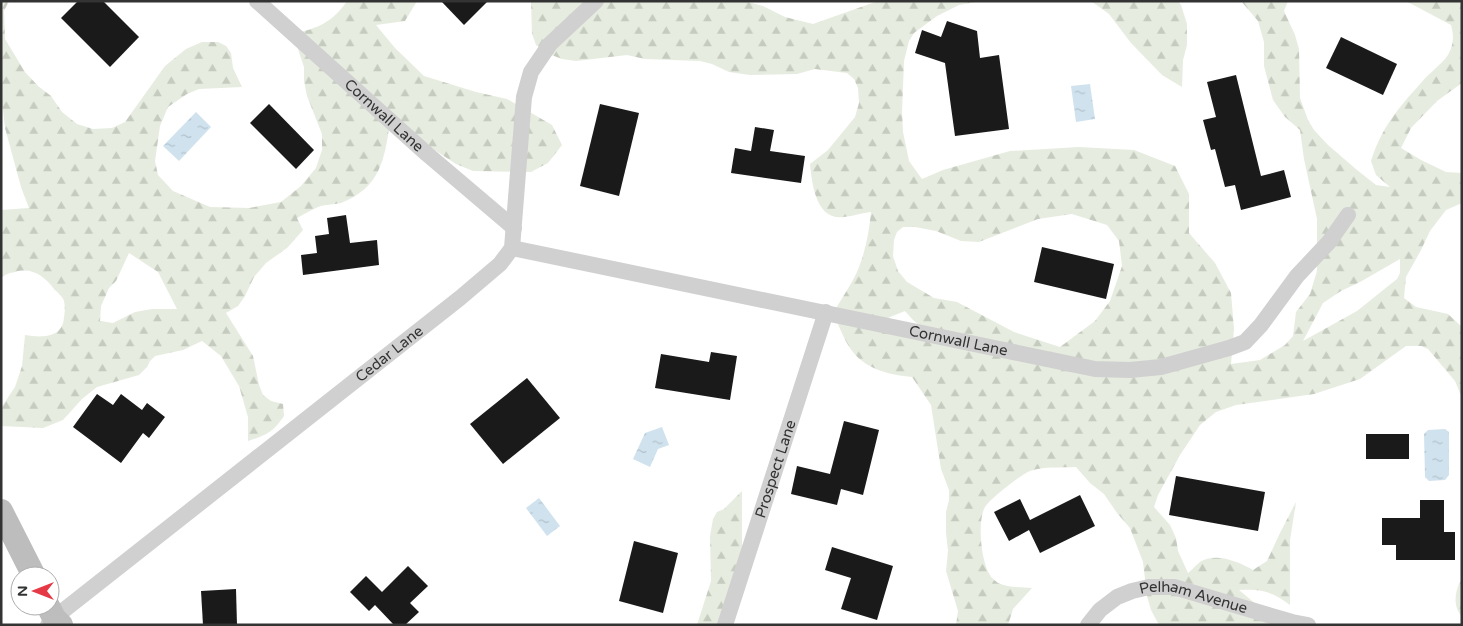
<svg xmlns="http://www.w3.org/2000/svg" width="1463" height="626" font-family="'Varela Round',sans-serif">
<defs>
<pattern id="forest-firs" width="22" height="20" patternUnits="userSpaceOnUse" patternTransform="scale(1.25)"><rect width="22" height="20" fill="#e6ecdf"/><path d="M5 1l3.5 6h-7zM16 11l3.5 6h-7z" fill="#c6cbc0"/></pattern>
<pattern id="water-ripples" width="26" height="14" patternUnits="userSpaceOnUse" patternTransform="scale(1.25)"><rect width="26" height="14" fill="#cfe2ee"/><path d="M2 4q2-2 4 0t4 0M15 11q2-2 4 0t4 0" fill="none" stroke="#b2c2cd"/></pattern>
</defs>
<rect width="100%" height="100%" fill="#fff"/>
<g fill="url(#forest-firs)" fill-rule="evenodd">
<path d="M1,1H9L4,11L5,39L25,72L38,86L51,96L62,112L77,124L93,129L112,128L125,122L165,66L186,49L202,42H218L226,46L231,53L233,68L242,87L199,89L187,94L168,107L160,126L155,161L158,175L173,191L210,207L249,208L281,202L301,186L316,168L322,150V134L307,96L304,81V67L293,34C318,28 332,23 347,1H417L405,21L376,25L395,48L424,76L476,92L507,99L552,125L562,145L548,163L531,172L473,171L456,164L390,121C385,159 380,188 341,203C333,205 325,204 318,207C311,210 304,214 297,218L303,230L287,248L266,263L254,277L245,296L238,306L226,313L253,356L259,385L263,395L271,401L283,404L284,416C273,432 267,435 248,441V417L239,386L221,356L202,341L183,350L155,356L150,361L147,367L139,375L97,387L82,399L63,420L43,428L1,426V408L15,387L22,366L25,335C42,338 63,338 64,317C65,312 65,305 64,301C63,297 57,292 54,289C44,276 32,267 15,272C9,273 6,274 1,278V210L29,208L21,187L5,128L3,109L1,106ZM129,253L158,272L177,309H152L135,312L113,323L100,321L101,306L109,288L116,281Z"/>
<path d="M531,1H744L763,6L785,17L813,24L878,1H980L959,5L937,16L914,33L909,41L904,61L902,112L903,132L909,161L922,179L943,170L1010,151L1079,147L1134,150L1175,166L1189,194V233L1215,263L1231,293L1234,329L1231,364L1260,360L1285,345L1293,336L1296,312L1310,294L1317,271V219L1304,159L1300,130L1285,117L1273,100L1264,66V42L1258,21L1241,1H1288L1284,11L1295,35L1299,49L1300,98L1308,120L1314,130L1328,145L1357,170L1376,185L1390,187L1376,175L1371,161C1381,129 1398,108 1421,83C1429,73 1441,65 1448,55C1454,44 1454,36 1451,25L1406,1H1462V83L1437,101L1411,128L1401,148L1421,160L1446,172L1462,173V203L1446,210L1430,231L1421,250L1406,277L1404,298L1416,307L1448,314L1462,327V398L1455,381L1428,349L1421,346H1406L1360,379L1314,394L1236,405L1216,412L1200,425L1180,455L1158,495L1154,507L1170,525L1176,538L1178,551L1188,573C1192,570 1196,565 1200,562C1216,552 1239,562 1253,570L1267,561L1280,533L1296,502L1290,540V605C1271,591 1262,589 1239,590L1281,625H1159L1151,610L1147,596L1143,562L1130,528L1117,513L1104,494L1090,483L1076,467C1061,468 1043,466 1030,471C1020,475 990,499 985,507C977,521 981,562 990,575C991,578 996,581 998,583C1008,588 1021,587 1032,588L1013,609L1008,625H956L958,611L946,571L948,551L946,533V512L949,500V490L941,469L931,405L912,377C891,375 867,370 853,352C845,343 839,325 833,314C839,302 847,291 853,280C864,260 869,234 871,212C862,213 853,216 844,217C816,221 812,184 810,164L828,150L855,117L859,103L858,88L854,79L847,73L815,69L797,74L750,75L729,72L712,64L700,61L645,59L627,55L576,61L562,59L549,54L536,45L532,34ZM1072,214L1107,225L1119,241L1122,266L1110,301L1095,321L1060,347L1014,332L957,302L934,298L907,282L898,271L893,256L894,240L897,232L903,227H915L936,231L961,241L979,242L1038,219ZM1400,259V273L1397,279L1357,311L1303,341L1323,303L1341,291L1360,282ZM905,311L913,320L928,333L880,323L890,317Z"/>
<path d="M1091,1H1178L1181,5L1187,24V45L1183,60L1182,87L1162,75L1131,43L1109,14Z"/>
<path d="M742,491V547L723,625H697L711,581L710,536L713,519L717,512L724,509Z"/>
<path d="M1462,579V616C1452,607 1455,589 1462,579Z"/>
</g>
<g fill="url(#water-ripples)">
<path d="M1090,84L1095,119L1076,122L1071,86Z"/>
<path d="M196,112L211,127L179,161L163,146Z"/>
<path d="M662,427L669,445L658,449L650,467L633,459L645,433Z"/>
<path d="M1445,429L1449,432V475L1445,480L1429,481L1425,477L1424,434L1428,430Z"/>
<path d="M539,498L560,526L547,536L526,508Z"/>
</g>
<g fill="#1a1a1a">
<path d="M78,1H103L139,37L110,67L61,18Z"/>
<path d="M441,1H488L464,25Z"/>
<path d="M947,21L977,31L980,58L999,55L1009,129L955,136L945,63L915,53L922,30L941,37Z"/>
<path d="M1341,37L1397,64L1383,95L1326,68Z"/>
<path d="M1236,75L1261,176L1284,170L1291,197L1241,210L1235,185L1225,187L1215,149L1211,150L1203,120L1216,117L1207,82Z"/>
<path d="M269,104L314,150L296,169L250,123Z"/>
<path d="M600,104L639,113L619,196L580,186Z"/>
<path d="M755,127L774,130L770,151L805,156L801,183L731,173L735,148L751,151Z"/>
<path d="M346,215L350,243L377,240L379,265L303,275L301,255L317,253L315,236L329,234L327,218Z"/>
<path d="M1042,247L1114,264L1106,299L1034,282Z"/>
<path d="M711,352L737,356L730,400L655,388L661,354L709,362Z"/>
<path d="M527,378L560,418L503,464L470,424Z"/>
<path d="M97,394L113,405L121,394L142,410L147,403L165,417L149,438L143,433L121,463L73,427Z"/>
<path d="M844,421L879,430L863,495L841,489L837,505L791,494L797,466L830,474Z"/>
<rect x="1366" y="434" width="43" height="25"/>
<path d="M1176,476L1265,492L1258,531L1169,515Z"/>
<path d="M1080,495L1095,526L1040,553L1029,530L1009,541L994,512L1020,499L1030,520Z"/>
<path d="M1420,500H1444V532H1455V560H1396V545H1382V518H1420Z"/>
<path d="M634,541L678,553L663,613L619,601Z"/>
<path d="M832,547L893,566L877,620L841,609L851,578L825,570Z"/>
<path d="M408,566L428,586L410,603L419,612L405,625H394L375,605L369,611L350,592L366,576L382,592Z"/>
<path d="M236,589L237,625H203L201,591Z"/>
</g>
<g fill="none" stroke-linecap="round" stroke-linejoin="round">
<g stroke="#d0d0d0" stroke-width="16">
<path id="s1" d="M257,1L427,154L514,228"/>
<path id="s2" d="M512,248L1095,369L1130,370L1161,367L1229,348L1245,342L1261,325L1297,276L1329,242L1348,215"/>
<path id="s3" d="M48,625L54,618L460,298L500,264L512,248L524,97L531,72L550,44L596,1"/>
<path id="s4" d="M725,625L826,312"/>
<path id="s5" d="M1088,625L1100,610L1117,597L1132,591L1149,587H1174L1292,622L1308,625"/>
</g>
<g stroke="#bdbdbd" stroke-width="24">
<path d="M1,511L34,576"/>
<path d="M48,606L54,618L61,625"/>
</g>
</g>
<g text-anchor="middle" stroke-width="5" stroke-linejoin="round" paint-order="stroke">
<g font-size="15" fill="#333" stroke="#fff">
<text dy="5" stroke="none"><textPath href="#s1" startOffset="171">Cornwall Lane</textPath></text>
<text dy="5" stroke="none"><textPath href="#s2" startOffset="456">Cornwall Lane</textPath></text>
<text dy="5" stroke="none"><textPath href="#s3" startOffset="436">Cedar Lane</textPath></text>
<text dy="5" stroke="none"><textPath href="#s4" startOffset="164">Prospect Lane</textPath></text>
<text dy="5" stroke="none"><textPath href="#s5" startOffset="120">Pelham Avenue</textPath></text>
</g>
</g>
<rect width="1463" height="626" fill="none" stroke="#333333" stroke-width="5"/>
<g transform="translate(35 591) rotate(270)"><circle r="24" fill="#ffffff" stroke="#adadad"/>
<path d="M0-4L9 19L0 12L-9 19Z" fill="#e63946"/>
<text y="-8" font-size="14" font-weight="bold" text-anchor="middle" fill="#333333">N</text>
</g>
</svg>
